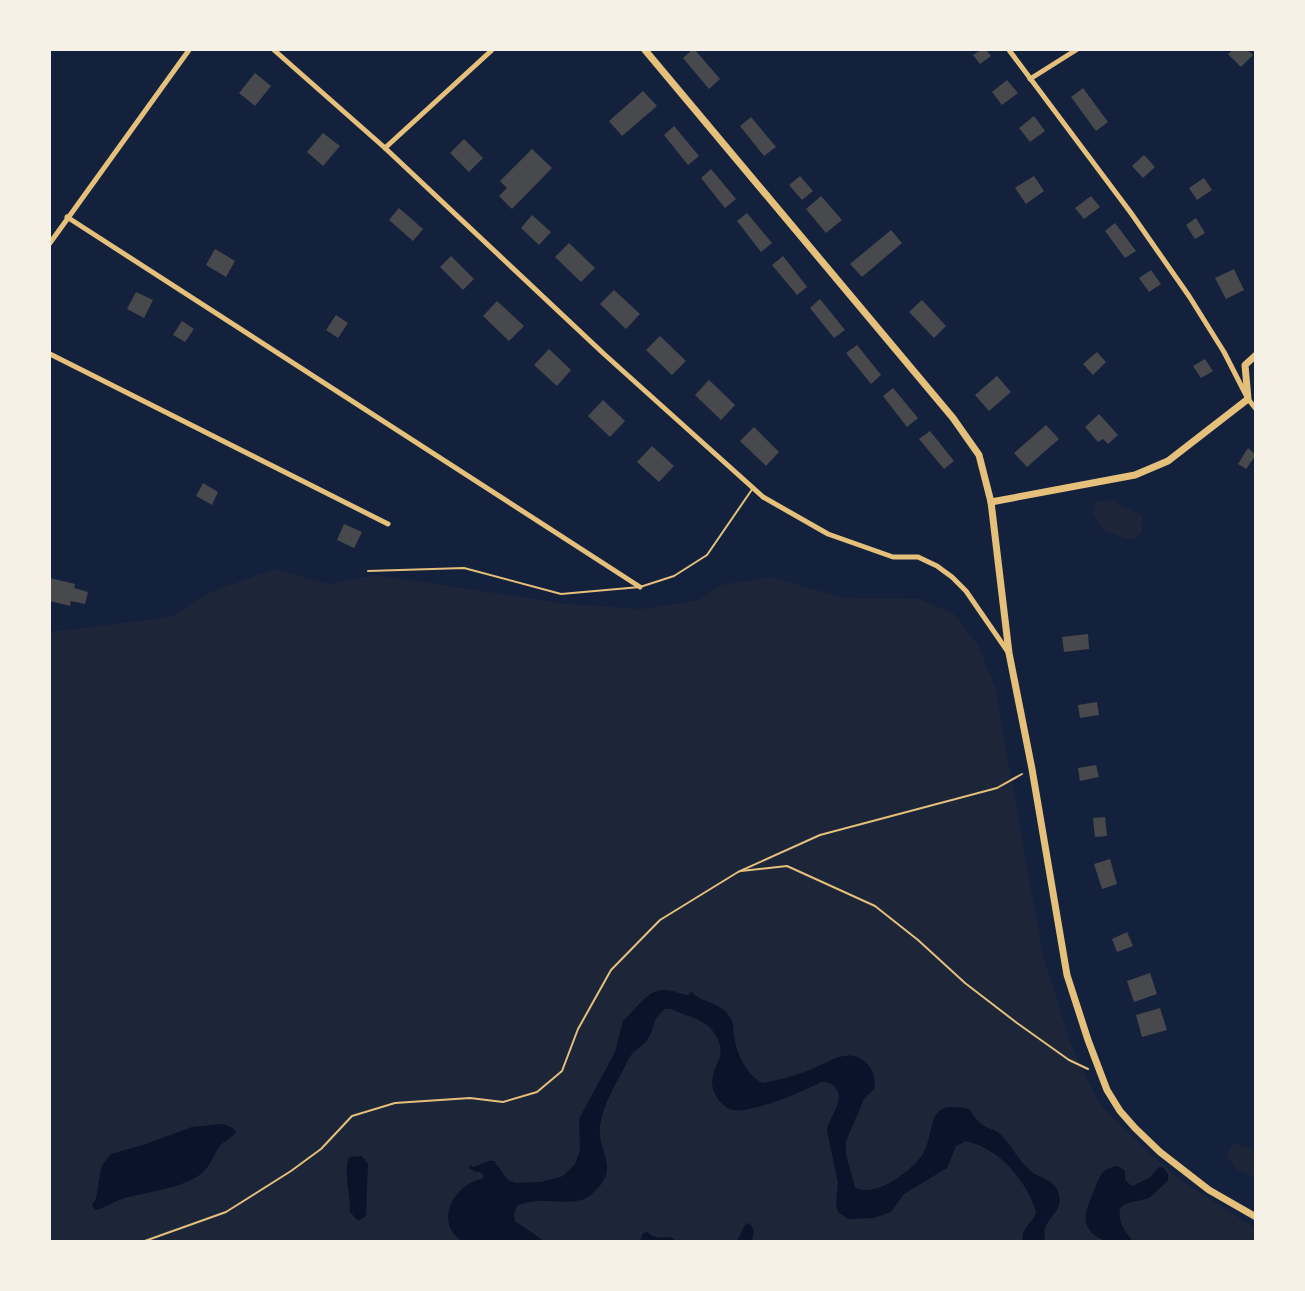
<svg xmlns="http://www.w3.org/2000/svg" width="1305" height="1291" font-family="'Work Sans',sans-serif">
<rect width="100%" height="100%" fill="#14213d"/>
<g fill="#1d2539">
<path d="M1110,500L1142,516V533L1131,540L1103,530L1093,514L1096,502Z"/>
<path d="M275,569L328,584L376,575L567,604L641,609L699,600L721,585L770,577L844,598L918,599L953,613L978,645L995,687L1042,951L1070,1042L1085,1075L1102,1107L1145,1149L1182,1181L1255,1228V1241H50V632L171,617L211,592Z"/>
<path d="M1232,1143L1255,1149V1177L1237,1170L1227,1156Z"/>
</g>
<g fill="#0b132b">
<path d="M661,990C675,989 680,995 689,995L692,991L693,994C705,1003 721,1003 729,1016C734,1022 733,1028 734,1035C736,1053 746,1074 762,1083C777,1081 792,1076 807,1071C826,1065 848,1044 867,1064C874,1071 876,1079 874,1089L864,1099L846,1141V1154L855,1187C874,1200 915,1169 924,1152C936,1128 925,1098 969,1109C973,1115 978,1122 984,1126C990,1129 996,1130 1000,1134C1013,1146 1019,1163 1033,1173C1042,1178 1055,1181 1058,1192C1066,1215 1040,1216 1045,1241H1023C1020,1228 1033,1224 1036,1212C1027,1181 999,1148 966,1141L956,1146L947,1168L904,1194L891,1212L873,1218L848,1219L838,1212L836,1204L838,1183L827,1131C828,1116 848,1099 834,1086C830,1082 826,1082 821,1082C805,1091 750,1114 733,1110C727,1109 722,1104 718,1099C715,1095 712,1088 712,1082C713,1062 731,1055 712,1030C704,1019 683,1015 671,1009H665C649,1023 657,1024 649,1037C644,1046 634,1050 629,1058C619,1080 603,1102 600,1126C597,1152 620,1166 596,1190C592,1194 587,1199 581,1200C560,1205 538,1196 517,1206L514,1213L515,1221L544,1241L463,1242C433,1224 453,1184 482,1179L484,1176L480,1172H476L469,1168L470,1165L473,1167L489,1161H494L508,1180L515,1183L541,1182L563,1176L575,1164L580,1151L579,1119L615,1052L623,1021L644,999L652,993Z"/>
<path d="M223,1124L233,1128L236,1132C232,1138 224,1141 219,1147C213,1156 210,1167 201,1174C183,1188 147,1192 125,1198C114,1201 106,1208 95,1210L92,1205L96,1199L100,1173L103,1164L111,1154L146,1144L192,1127Z"/>
<path d="M362,1156L368,1164L366,1216L358,1221L350,1212C351,1193 343,1175 349,1157Z"/>
<path d="M1118,1166L1125,1171V1180L1132,1186L1149,1178L1159,1167L1164,1168L1168,1174V1181L1149,1198L1125,1204L1120,1208C1118,1222 1124,1231 1133,1241C1122,1242 1111,1243 1101,1239C1078,1228 1086,1208 1094,1191C1100,1177 1099,1169 1118,1166Z"/>
<path d="M750,1223L754,1231L752,1241H737L745,1225Z"/>
<path d="M648,1232C653,1239 663,1238 671,1237L676,1241H640L643,1233Z"/>
</g>
<g fill="#48494c">
<path d="M692,50H695L720,79L709,89L683,58Z"/>
<path d="M981,50H986L991,56L980,64L973,55Z"/>
<path d="M1233,50H1247L1253,55L1241,67L1228,54Z"/>
<path d="M255,73L271,86L255,106L239,93Z"/>
<path d="M1007,80L1018,93L1002,105L992,92Z"/>
<path d="M1083,88L1108,122L1096,131L1071,97Z"/>
<path d="M643,91L657,106L622,136L609,121Z"/>
<path d="M1034,116L1045,131L1030,142L1019,128Z"/>
<path d="M751,117L776,147L764,156L740,126Z"/>
<path d="M674,126L699,156L688,165L664,135Z"/>
<path d="M323,133L340,146L323,166L307,152Z"/>
<path d="M464,139L483,158L469,172L450,153Z"/>
<path d="M532,149L552,168L512,209L499,196L507,188L500,181Z"/>
<path d="M1144,155L1155,167L1143,178L1132,166Z"/>
<path d="M711,169L736,199L725,208L701,178Z"/>
<path d="M800,176L813,191L802,200L789,185Z"/>
<path d="M1034,176L1044,191L1026,204L1015,188Z"/>
<path d="M1204,178L1212,190L1197,200L1189,188Z"/>
<path d="M821,196L842,220L826,233L806,209Z"/>
<path d="M1091,196L1100,207L1084,219L1075,208Z"/>
<path d="M399,208L423,229L413,241L389,220Z"/>
<path d="M747,213L772,243L761,252L737,221Z"/>
<path d="M532,215L551,232L539,245L521,228Z"/>
<path d="M1196,218L1205,233L1195,239L1186,225Z"/>
<path d="M1115,223L1136,251L1125,258L1105,231Z"/>
<path d="M891,230L902,243L862,277L850,264Z"/>
<path d="M569,243L595,268L581,282L555,257Z"/>
<path d="M215,249L235,261L226,277L206,265Z"/>
<path d="M451,256L474,279L463,290L440,267Z"/>
<path d="M783,256L807,287L797,295L772,265Z"/>
<path d="M1234,269L1244,290L1226,299L1215,278Z"/>
<path d="M1151,270L1161,284L1149,292L1139,278Z"/>
<path d="M614,290L640,314L626,329L600,304Z"/>
<path d="M136,292L153,300L144,318L127,309Z"/>
<path d="M820,299L845,330L834,338L810,308Z"/>
<path d="M922,300L946,326L934,338L909,312Z"/>
<path d="M497,301L524,326L509,341L483,316Z"/>
<path d="M336,315L348,323L338,338L326,330Z"/>
<path d="M182,321L194,329L185,342L173,335Z"/>
<path d="M660,336L686,361L672,375L646,350Z"/>
<path d="M857,345L881,375L871,384L846,353Z"/>
<path d="M549,349L571,370L557,386L534,365Z"/>
<path d="M1097,352L1106,362L1093,375L1083,364Z"/>
<path d="M1205,359L1213,371L1201,378L1193,366Z"/>
<path d="M997,376L1011,392L989,411L975,395Z"/>
<path d="M709,380L735,405L721,420L695,395Z"/>
<path d="M893,388L918,418L907,427L883,396Z"/>
<path d="M603,400L625,421L610,437L588,416Z"/>
<path d="M1099,414L1118,435L1108,444L1103,439L1098,442L1085,427Z"/>
<path d="M1046,425L1059,439L1027,467L1014,453Z"/>
<path d="M754,427L779,452L766,466L740,441Z"/>
<path d="M930,431L954,461L944,469L919,439Z"/>
<path d="M652,446L674,466L659,482L637,462Z"/>
<path d="M1248,448L1256,455L1246,469L1238,464Z"/>
<path d="M203,483L218,492L212,505L196,496Z"/>
<path d="M344,524L362,532L354,548L337,540Z"/>
<path d="M50,578L75,584L74,588L88,592L85,604L71,601L70,606L50,601Z"/>
<path d="M1088,634L1089,649L1064,652L1062,637Z"/>
<path d="M1097,702L1099,715L1080,718L1078,705Z"/>
<path d="M1096,765L1099,777L1080,781L1078,768Z"/>
<path d="M1105,817L1107,836L1095,837L1093,818Z"/>
<path d="M1110,859L1117,884L1102,889L1094,864Z"/>
<path d="M1127,932L1133,946L1117,952L1112,939Z"/>
<path d="M1150,973L1157,994L1134,1002L1127,981Z"/>
<path d="M1160,1008L1167,1030L1142,1037L1136,1015Z"/>
</g>
<g fill="none" stroke-linecap="round" stroke-linejoin="round">
<g stroke="#e5c07b" stroke-width="2">
<path d="M741,871L787,866L875,906L918,940L965,983L1017,1023L1069,1060L1088,1069"/>
<path d="M142,1242L226,1212L291,1171L321,1149L352,1116L395,1103L470,1098L503,1102L537,1092L562,1071L578,1029L611,970L660,920L738,872L820,835L997,788L1022,774"/>
</g>
<path stroke="#e5c07b" stroke-width="2" d="M368,571L464,568L561,594L640,587L674,576L707,555L753,488"/>
<g stroke="#e5c07b" stroke-width="5">
<path d="M274,50L385,148L604,354L763,497L828,534L893,557H918L937,566L952,577L966,591L1008,652"/>
<path d="M1009,50L1131,213L1189,296L1224,352L1248,399L1256,409"/>
<path d="M1030,79L1076,50"/>
<path d="M385,148L492,50"/>
<path d="M67,217L640,587"/>
<path d="M50,243L189,50"/>
<path d="M50,354L388,524"/>
</g>
<g stroke="#e5c07b" stroke-width="7">
<path d="M645,50L953,418L979,455L991,502L1009,653L1032,769L1067,975L1088,1040L1107,1090L1120,1111L1135,1128L1160,1152L1209,1190L1256,1217"/>
<path d="M991,502L1135,475L1168,461L1248,399L1245,365L1256,355"/>
</g>
</g>
<rect width="1305" height="1291" fill="none" stroke="#f6f1e7" stroke-width="102"/>
</svg>
